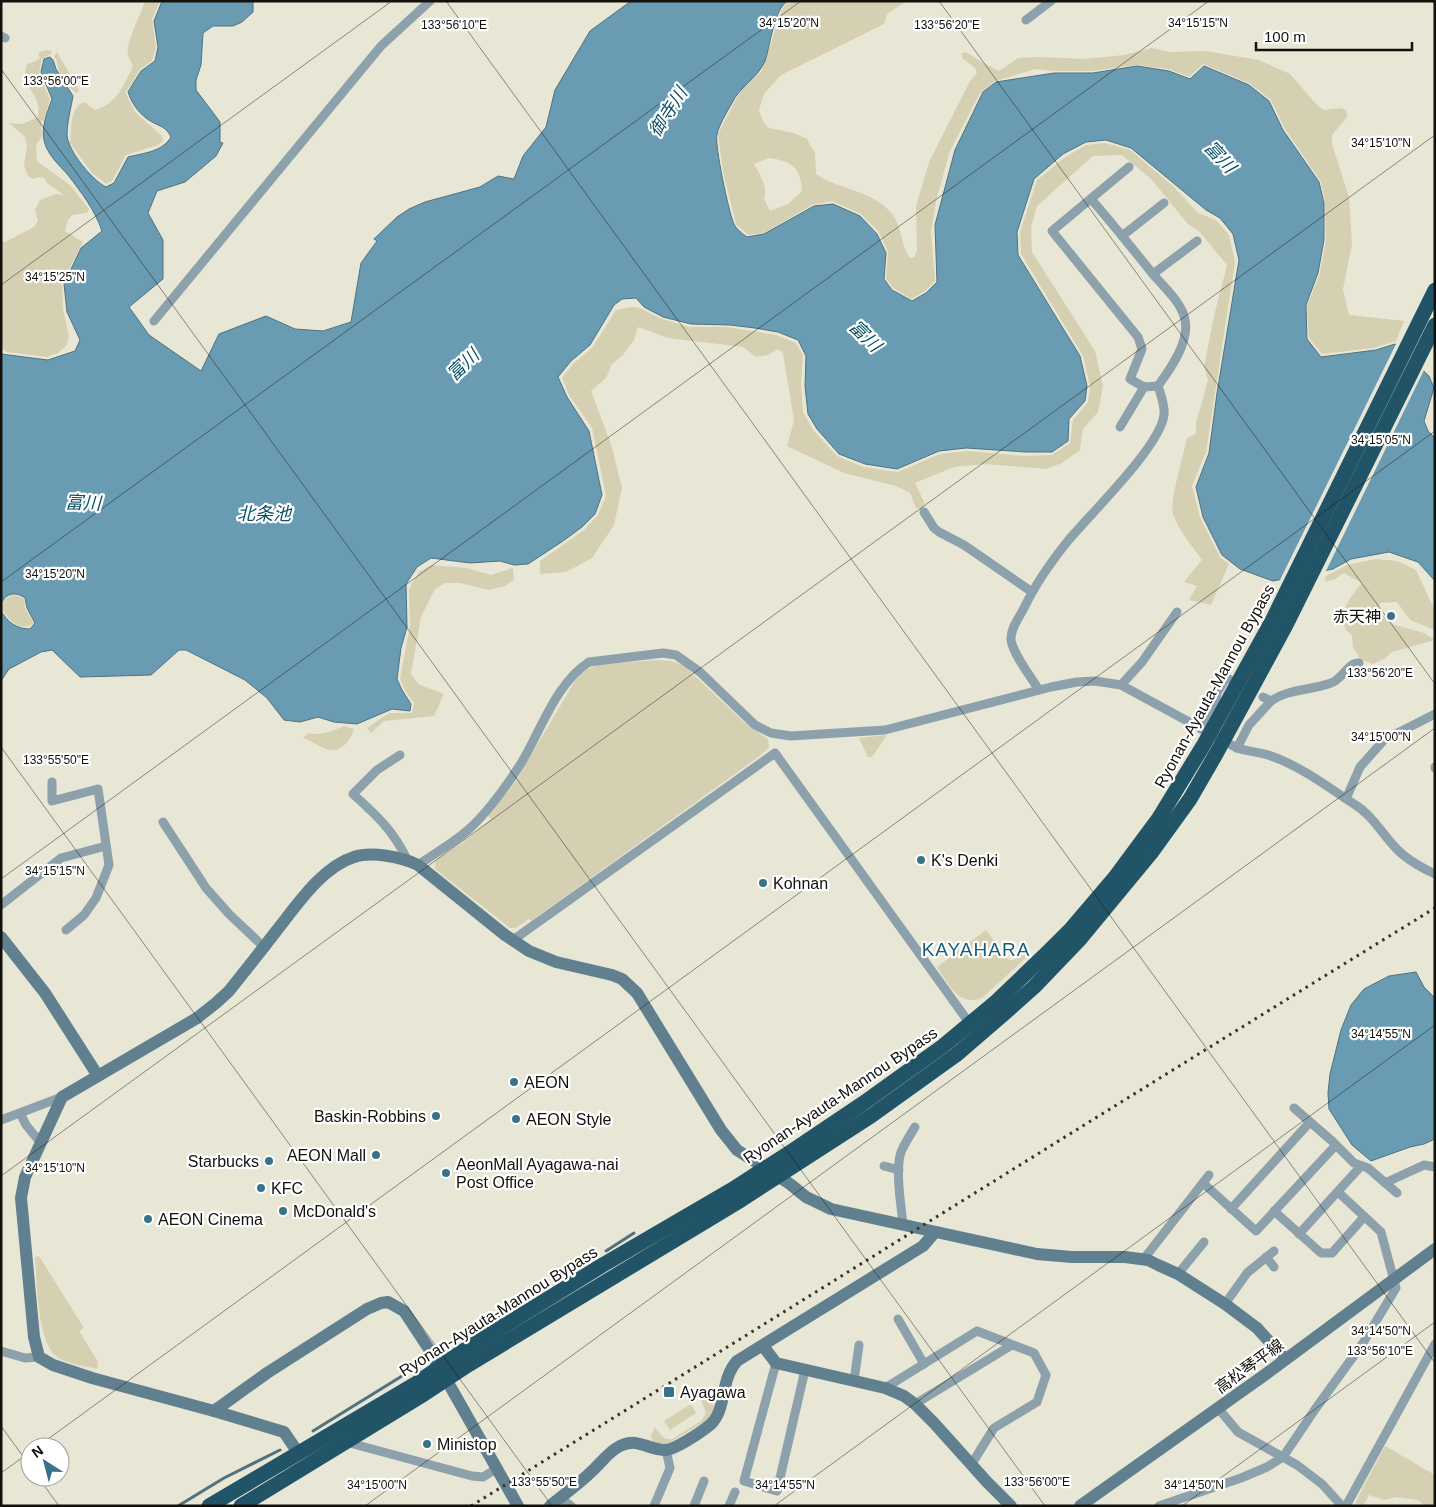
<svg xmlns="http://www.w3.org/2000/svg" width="1436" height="1507" font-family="Helvetica,'Noto Sans JP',sans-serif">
<rect width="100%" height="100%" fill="#e8e6d5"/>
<g fill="#d6d0b2" fill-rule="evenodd">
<path d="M145,1H160L152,19L156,47L152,61L140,69L132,84L125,92L135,112L162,136L163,141L158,145L126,155L112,181L106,184L92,173L70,143C72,129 69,108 84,102L95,110C117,104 124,85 133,66C132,63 128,58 128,55C125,44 141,14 145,1Z"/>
<path d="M794,1H907L887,14L884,24L781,75L764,94L759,110L763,121L769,128L794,133L807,139L815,153L816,174C840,191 873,189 893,215C902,227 901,246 910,258L914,257L917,251L916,206L929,162L970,81L977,73L975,68L962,58V53L966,52L983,63L999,71L1018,58L1039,57L1086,59L1124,55L1152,48L1171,52L1205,51L1259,60L1290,74L1318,106L1324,110L1340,108L1346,110L1347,117L1332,135V144L1349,197L1352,244L1343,289L1349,315L1404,321L1396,341L1374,348L1322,354L1309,338L1307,306L1320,273L1326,240L1325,203L1321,182L1285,129L1271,100L1249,83L1203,64L1189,77L1169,69L1137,65L1093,71H1054L1036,69L995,81L980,93L950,151L937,197L931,232L935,281L925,291L911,299L893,288L886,279L888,252L878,231L861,214L832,201L812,205L764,233L748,235L736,224L723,172L718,134L735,101L743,88L762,71L781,12L785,5ZM769,158C791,161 801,167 802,191L788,204L770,211L764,199C768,187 760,175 754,164Z"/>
<path d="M50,50L52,53L42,59L39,73L50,100L44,120L41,122L42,136L36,145L37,161L70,185L89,209L87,213L72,215L68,220L65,231L83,242L62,283L63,309L69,336L67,345L58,353L47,357L7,352L1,348V241L5,242L34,227L38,221L35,210L40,200L56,194L64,195L48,184L44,178L39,177L33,179L28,176L24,166L27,145L25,137L9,123L23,124L38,117C38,112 39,106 37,101C30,85 21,84 27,64L36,61L40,58L38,54L42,51Z"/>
<path d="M57,52L79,90L77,93C70,90 62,78 59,71C57,65 58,61 54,56Z"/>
<path d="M1105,143L1130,150L1172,185L1198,213L1216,220L1229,235L1235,262L1206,452L1192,486L1200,517L1220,557L1229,564L1211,605L1189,600L1197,586L1184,582L1202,560C1192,546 1179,531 1173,514C1169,503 1184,453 1187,438L1196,434V423L1208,380L1204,367L1214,316L1227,265L1199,231L1188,224L1151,179L1122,155L1093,156L1037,206L1031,227L1032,252L1095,351L1103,386L1098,412L1083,429L1080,450L1062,463L1046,469L985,464L954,467L915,483L925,504L922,509L916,508L910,493L896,486L844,473L787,446L794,421L783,353L778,349L768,355L756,357L743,347L668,338L638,327L634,340L623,355L612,364L606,378L591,391L611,444L622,488L614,525L592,558L566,572L540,574V561L584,530L598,515L606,496L592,428L569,395L562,378L573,364L592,348L616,310L632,307L640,308L659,318L689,327H727L776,335L796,343L803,355L801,385L803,412L814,431L837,456L863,467L898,472L940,454L967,451L1024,456L1052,455L1070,443L1073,420L1088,402L1090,386L1083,356L1021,254L1020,232L1037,180L1064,158L1086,145Z"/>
<path d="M1376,559L1397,561L1416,570L1435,611V630L1410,620L1397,602L1380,603L1378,610L1392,624L1424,633L1435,640L1392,652L1384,659L1373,664L1360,659L1353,647L1352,635L1345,629C1342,606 1348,600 1362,583L1344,573L1335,579L1324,582L1326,576L1347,565Z"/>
<path d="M431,565L467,568L491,575L513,568L514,580L505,586L489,590L460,583H445L435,589L421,617L411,674L418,684L444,694L434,716L384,721L371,733L367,728L389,713H412L414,703L404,689L400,678L410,626L409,589L419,572Z"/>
<path d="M12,595L18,596L24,599L25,608L34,623C20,634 8,619 1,608L4,600Z"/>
<path d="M654,660L670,661L683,665L745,723L768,739L769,748L757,758L531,921L529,919L516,928H510L435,869L436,860L461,844L491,819L487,815L516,781L576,679L586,670L598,665Z"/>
<path d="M344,726L354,729C351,740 342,752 329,750C323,749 310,740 303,738L308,733C321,736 332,731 344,726Z"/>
<path d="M887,735L872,757H868L859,738Z"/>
<path d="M986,930L1009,960H1013L1024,954L1028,956L982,998C958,1007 949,984 937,967Z"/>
<path d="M39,1256L84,1328L79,1331L98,1362L97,1369C85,1366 67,1364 57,1357C37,1342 37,1282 35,1257Z"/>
<path d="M703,1399L712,1402L714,1408L707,1420L669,1443L665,1444L653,1442L651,1436L655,1427C660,1434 663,1440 672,1439L701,1421L706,1413L701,1400Z"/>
<path d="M691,1404L696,1413L670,1430L664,1421Z"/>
<path d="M1385,1446L1435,1475V1506H1425L1418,1500L1396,1497L1385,1500L1369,1495L1363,1506L1355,1503Z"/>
</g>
<g fill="#699cb2" stroke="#4f7280">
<path d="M162,1H253V12L242,22L233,26H213L203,33L201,65L196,80V90L220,122V142L223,143L216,156L185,182L157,191L148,213L163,240V279L129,307L149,335L201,371L219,334L266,316L295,329L323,331L351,322L361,263L377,241L374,239L397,217L409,209L425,202L480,187L498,176L514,179L523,156L546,127L555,90L590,31L631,1H788C774,8 770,47 765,61C758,78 740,86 732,103C727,112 720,123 717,134C714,143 729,214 734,224C736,229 743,234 747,237L764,234L814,206L833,204L860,216L877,234L886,253L884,279L892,290L912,301L926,293L937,282L935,225L955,150L983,92L996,82L1054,73H1093L1137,66L1169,71L1190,79L1204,66L1249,85L1269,101L1283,130L1319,182L1324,203V240L1318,273L1306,305L1307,339L1321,357L1376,350L1395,344L1429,376L1434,388L1424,421L1428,431L1435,438V581L1418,562L1389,552L1351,559L1333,569L1273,581L1240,569L1222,555L1203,517L1196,487L1209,453L1217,393L1239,260L1233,234L1220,218L1206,210L1131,148L1106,140L1086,142L1063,154L1034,179L1017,232L1018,255L1080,356L1087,386L1085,401L1069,419L1068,441L1052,452H1026L966,448L939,451L897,469L865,464L839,454L817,429L808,414L805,386L806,356L798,340L778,332L755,328L730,325L691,324L663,317L644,307L636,298L622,299L614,305L590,345L571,361L558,377L567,397L589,431L602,495L595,514L582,527L563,541L528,564L514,565L500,561L470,563L431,558L417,567L406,584L407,627L401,648L397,679L402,690L411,704L410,711L392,709L357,724L334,722L318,717L300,722L284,720L267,698L245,680L186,650H179L151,675L80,677L52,650L41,652L9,669L1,681V611C8,622 16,629 30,629L35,623L27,608L25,598C15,591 6,593 1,604V354L48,360L75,351L80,340L67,312L64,284L81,248L102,231C95,210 81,192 68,175C60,166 49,156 45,144C40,129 47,113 52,99L41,72L44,59L50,57L53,60L56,69L73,96C71,108 67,122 67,135C68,151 92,180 106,187L114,183L128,157C144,153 162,152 171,137C166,125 156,126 146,118C137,111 132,103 128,92L141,71L155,61L158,47L154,21Z"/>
<path d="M1416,972L1424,987L1435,998V1139L1424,1144L1410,1147L1371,1161L1352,1145L1329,1109L1328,1093L1330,1074L1341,1030L1351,1005L1364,989L1389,976Z"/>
</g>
<path fill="#e8e6d5" d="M1397,342L1425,368L1325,573L1279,582Z"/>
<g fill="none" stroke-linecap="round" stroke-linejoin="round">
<g stroke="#4f7280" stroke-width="3">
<path d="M606,1251L634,1233"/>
<path d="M453,1334L466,1336L519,1303"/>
<path d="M313,1431L402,1376"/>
<path d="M178,1506L224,1478L280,1450"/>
</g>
<g stroke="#8ca1ab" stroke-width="9">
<path d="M1026,20L1051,1"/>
<path d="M1,36L5,38"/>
<path d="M1129,167L1052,231L1138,337L1142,349L1130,379L1144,387L1158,386"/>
<path d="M1122,236L1164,203"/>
<path d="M1153,274L1197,241"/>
<path d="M154,321L381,46L430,1"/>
<path d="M1120,427L1144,387"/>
<path d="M924,512L934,528L939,532L964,545L1032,592"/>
<path d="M1121,685L1142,662L1177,612"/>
<path d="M1039,690C1031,677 1013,654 1011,640C1010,629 1019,618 1024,608C1035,585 1051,562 1067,542C1090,514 1160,447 1164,415C1165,405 1161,395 1158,386C1171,368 1192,339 1184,316C1180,301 1162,285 1152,273C1132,248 1112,223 1091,199"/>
<path d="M1271,701C1288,689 1312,690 1331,683C1342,680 1348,662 1359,663"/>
<path d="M1201,729L1215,705L1217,693L1226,678L1229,679"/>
<path d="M1237,748L1249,725L1271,701L1263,697"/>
<path d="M400,755L377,770L353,794C377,816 392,829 407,859"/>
<path d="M1435,768V767"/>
<path d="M52,782V801L98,789L109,865L96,898L84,915L66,930"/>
<path d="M1346,799L1360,767L1384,740L1435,714"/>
<path d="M163,822L206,888L229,914L264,947"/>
<path d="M418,865C434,854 453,843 468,830C486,814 507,785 520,765C541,731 555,684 589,662L663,653L676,655L700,672L755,725L771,733L791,736L885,730L1051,687L1077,682L1095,681L1121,685L1237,748C1249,752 1260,752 1271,756C1300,766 1328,787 1354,804C1371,814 1381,832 1394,846C1405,859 1420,867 1435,874"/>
<path d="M1,905L61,858L106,846"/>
<path d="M513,940L775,753L970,1024"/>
<path d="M1294,1108L1332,1141L1354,1163L1368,1168L1397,1193"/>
<path d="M20,1113L26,1125L40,1142"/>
<path d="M1,1120L62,1097"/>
<path d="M884,1166L899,1170"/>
<path d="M1203,1183L1256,1231L1336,1145"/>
<path d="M1385,1183L1424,1165L1435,1167"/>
<path d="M1231,1209L1310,1122"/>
<path d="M1274,1211L1321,1253H1332L1364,1217"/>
<path d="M903,1224C901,1205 895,1169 901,1152C905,1143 910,1135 915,1127"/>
<path d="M1299,1234L1361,1166"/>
<path d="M1266,1257L1274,1267"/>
<path d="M1143,1260L1209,1175"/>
<path d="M1178,1274L1204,1242"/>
<path d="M1225,1304L1247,1273L1274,1251"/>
<path d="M898,1319L924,1364"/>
<path d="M1,1351L25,1358L39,1357"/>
<path d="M776,1363L744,1481L777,1491L805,1370"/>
<path d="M854,1381L859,1345"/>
<path d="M885,1388L977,1331L1034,1353L1046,1375L1037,1402L994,1428L971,1465"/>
<path d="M915,1404L1012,1345"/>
<path d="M1218,1408L1238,1432L1297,1465L1322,1484L1342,1506"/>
<path d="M346,1442L472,1476L483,1477L496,1469"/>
<path d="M560,1498L571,1506"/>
<path d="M654,1506L670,1468L666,1450"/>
<path d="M694,1506L704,1481"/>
<path d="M729,1506L735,1492"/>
<path d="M1159,1506L1241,1478L1267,1467L1283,1457L1316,1408L1363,1343L1396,1288L1381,1232L1338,1192"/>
<path d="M1346,1506L1435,1344"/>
</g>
<g stroke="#60808f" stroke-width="12">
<path d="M1,937L45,993L98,1076"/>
<path d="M763,1346L776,1363L885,1388L904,1396L915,1404L934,1423L987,1482L1011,1506"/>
<path d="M214,1411L267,1373L367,1309L381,1303L388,1302L404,1311L429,1349L518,1506"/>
<path d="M299,1454L284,1432L214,1411L92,1378L53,1365L39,1357L34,1337L21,1198L25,1177L62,1097L197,1018L216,1003L229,991C245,971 261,951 277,930C297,905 322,867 354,857C371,851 402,857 418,865L505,935L529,951L556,962L612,975L622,979L637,993L721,1130L737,1150L790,1184L806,1197L831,1209L1037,1254L1072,1257H1125L1148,1260L1158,1265L1178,1274L1225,1304L1257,1328L1285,1359"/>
<path d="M550,1506C563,1495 579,1484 591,1472C601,1463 608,1452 620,1446C638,1437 648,1450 665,1450C675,1450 703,1431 711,1424C727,1408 720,1380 737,1361L923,1246L935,1232"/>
<path d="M1080,1506L1266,1374L1435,1249"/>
</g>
<g stroke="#225468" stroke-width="15">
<path d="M209,1506L417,1383L460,1353L601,1266L733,1189L792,1151L862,1104L943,1046L997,1001L1048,952L1070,930L1116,876L1159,818L1203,746L1273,619L1435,290"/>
<path d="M241,1506L424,1394L468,1365L741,1200L871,1116L956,1055L1007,1011L1034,987L1080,939L1151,853L1190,799L1216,754L1286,625L1435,325"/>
</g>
<path stroke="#34332c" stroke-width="3" stroke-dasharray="2.5 5" stroke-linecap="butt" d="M471,1506C793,1307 1113,1106 1435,908"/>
</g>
<path fill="none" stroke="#12110c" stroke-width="1" stroke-opacity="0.45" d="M446,1L1435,1363M939,1L1435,684M1432,1L1435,5M1,69L1045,1506M1,285L392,1M1,582L801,1M1,747L552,1506M1,879L1209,1M1,1176L1435,135M1,1426L30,1466M37,1447L1435,431M1,1473L30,1452M38,1477L59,1506M365,1506L1435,728M774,1506L1435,1025M1182,1506L1435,1322"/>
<g fill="#36728a" stroke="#fff" stroke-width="2">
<circle cx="1391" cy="616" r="5"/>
<circle cx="921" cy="860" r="5"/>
<circle cx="763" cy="883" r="5"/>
<circle cx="514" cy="1082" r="5"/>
<circle cx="436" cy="1116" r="5"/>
<circle cx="516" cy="1119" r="5"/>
<circle cx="376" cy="1155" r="5"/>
<circle cx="269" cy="1161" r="5"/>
<circle cx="446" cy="1173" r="5"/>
<circle cx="261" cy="1188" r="5"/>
<circle cx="283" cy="1211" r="5"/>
<circle cx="148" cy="1219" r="5"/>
<rect x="663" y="1386" width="12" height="12" rx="2.5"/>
<circle cx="427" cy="1444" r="5"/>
</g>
<g text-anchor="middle" stroke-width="4.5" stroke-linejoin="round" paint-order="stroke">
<g font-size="16" fill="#12110c" stroke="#fff" text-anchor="start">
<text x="1381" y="622" text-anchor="end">赤天神</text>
<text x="931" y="866">K's Denki</text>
<text x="773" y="889">Kohnan</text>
<text x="524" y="1088">AEON</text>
<text x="426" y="1122" text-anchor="end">Baskin-Robbins</text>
<text x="526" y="1125">AEON Style</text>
<text x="366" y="1161" text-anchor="end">AEON Mall</text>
<text x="259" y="1167" text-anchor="end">Starbucks</text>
<text x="456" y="1170">AeonMall Ayagawa-nai<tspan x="456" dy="18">Post Office</tspan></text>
<text x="271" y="1194">KFC</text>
<text x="293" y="1217">McDonald's</text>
<text x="158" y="1225">AEON Cinema</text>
<text x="680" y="1398">Ayagawa</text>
<text x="437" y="1450">Ministop</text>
</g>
<g font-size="16" fill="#12110c" stroke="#fff">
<text transform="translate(1214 686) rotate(-61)" y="6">Ryonan-Ayauta-Mannou Bypass</text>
<text transform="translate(840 1095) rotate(-34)" y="6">Ryonan-Ayauta-Mannou Bypass</text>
<text transform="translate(498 1311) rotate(-32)" y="6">Ryonan-Ayauta-Mannou Bypass</text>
<text transform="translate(1249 1366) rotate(-36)" y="6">高松琴平線</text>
</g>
<g font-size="18" font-style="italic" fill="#0b5168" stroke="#fff">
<text transform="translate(668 112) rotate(-57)" y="6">御寺川</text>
<text transform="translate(1220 157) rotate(47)" y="6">富川</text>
<text transform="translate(865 336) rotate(44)" y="6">富川</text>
<text transform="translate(463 365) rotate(-44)" y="6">富川</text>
<text transform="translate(83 503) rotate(2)" y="6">富川</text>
<text x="264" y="520">北条池</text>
</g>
<g font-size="19" letter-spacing="1" fill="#155f79" stroke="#fff">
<text x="976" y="956">KAYAHARA</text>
</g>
</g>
<g font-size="12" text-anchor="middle" fill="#12110c" stroke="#fff" stroke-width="4.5" stroke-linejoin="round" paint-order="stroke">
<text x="789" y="27">34°15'20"N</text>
<text x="1198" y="27">34°15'15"N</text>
<text x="454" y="29">133°56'10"E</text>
<text x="947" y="29">133°56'20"E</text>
<text x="56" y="85">133°56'00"E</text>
<text x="1381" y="147">34°15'10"N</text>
<text x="55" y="281">34°15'25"N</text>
<text x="1381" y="444">34°15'05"N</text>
<text x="55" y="578">34°15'20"N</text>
<text x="1380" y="677">133°56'20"E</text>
<text x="1381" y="741">34°15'00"N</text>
<text x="56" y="764">133°55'50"E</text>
<text x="55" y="875">34°15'15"N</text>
<text x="1381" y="1038">34°14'55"N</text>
<text x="55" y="1172">34°15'10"N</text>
<text x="1381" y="1335">34°14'50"N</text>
<text x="1380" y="1355">133°56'10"E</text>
<text x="544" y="1486">133°55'50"E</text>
<text x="1037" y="1486">133°56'00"E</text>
<text x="377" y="1489">34°15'00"N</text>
<text x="785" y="1489">34°14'55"N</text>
<text x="1194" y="1489">34°14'50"N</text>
</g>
<rect width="1436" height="1507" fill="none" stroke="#12110c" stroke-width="5"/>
<g transform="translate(45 1462) rotate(324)"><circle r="24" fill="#ffffff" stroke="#a0a09e"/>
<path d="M0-4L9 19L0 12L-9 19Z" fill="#36728a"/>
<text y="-8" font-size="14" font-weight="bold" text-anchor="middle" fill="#12110c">N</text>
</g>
<path d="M1256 42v8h156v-8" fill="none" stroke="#12110c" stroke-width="2.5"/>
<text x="1264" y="42" font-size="15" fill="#12110c" stroke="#ffffff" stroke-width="4" paint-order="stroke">100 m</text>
</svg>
